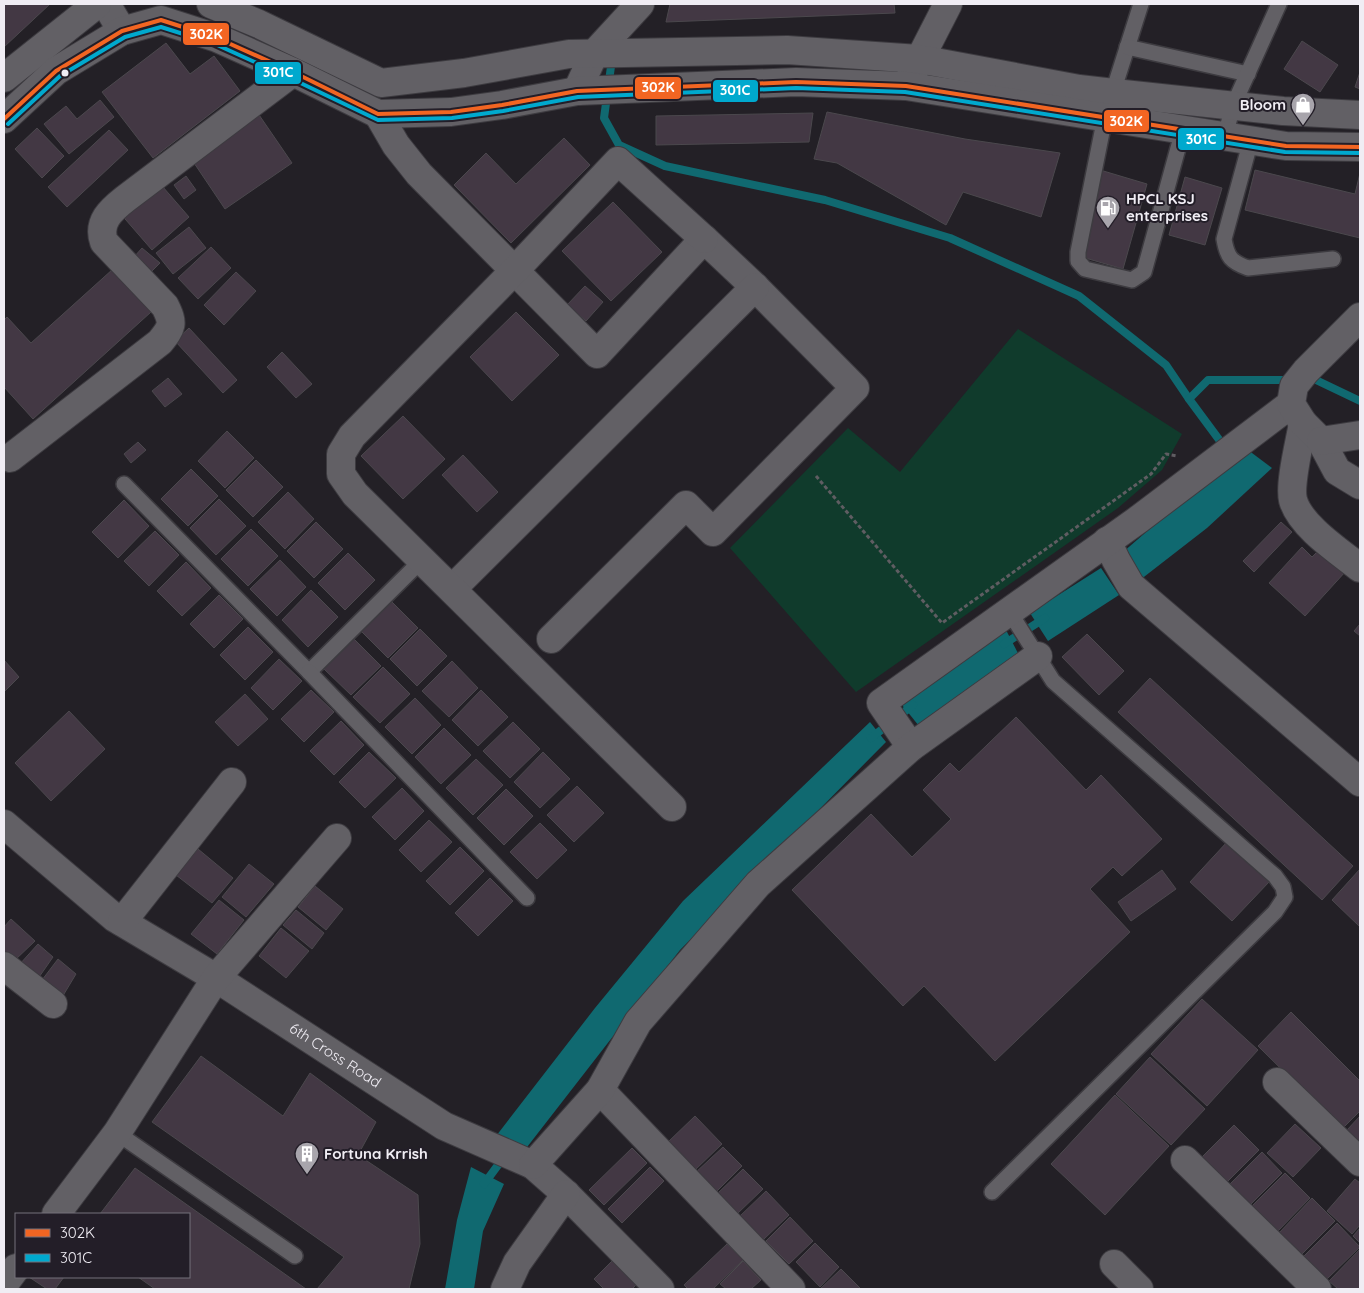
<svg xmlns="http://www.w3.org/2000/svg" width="1364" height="1293" font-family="Quicksand,sans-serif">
<rect width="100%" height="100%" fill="#232026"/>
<path fill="#103b2c" d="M1018,329L1182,434L1162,470L1118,508L856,692L730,548L848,428L900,472Z"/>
<g fill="#106970">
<path d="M1244,447L1272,468L1207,528L1140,580L1122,553Z"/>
<path d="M1101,568L1119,595L1048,641L1030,613Z"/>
<path d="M1005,628L1020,657L919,726L898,700Z"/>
<path d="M870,722L886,742L680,950L524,1151L493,1140L595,1008L683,901Z"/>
<path d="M471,1167L504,1184L483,1231L474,1289H445L457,1220Z"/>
</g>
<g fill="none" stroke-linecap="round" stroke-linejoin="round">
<g stroke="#106970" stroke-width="8">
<path d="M612,59L604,118L619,145L665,166L825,200L950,238L1079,296L1166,365L1189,399L1226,449"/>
<path d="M1307,380H1316L1360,401"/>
<path d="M1189,399L1208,380H1290"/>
<path d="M1004,644L1045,618"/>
<path d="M871,738L913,705"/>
<path d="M484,1184L504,1157"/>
</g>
</g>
<g fill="#433844" stroke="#4b484d">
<path d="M4,4H50L4,47Z"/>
<path d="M670,4H894L895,13L666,22Z"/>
<path d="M1302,41L1338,65L1320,92L1284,69Z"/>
<path d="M166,43L190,74L214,56L240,91L153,158L102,92Z"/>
<path d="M1360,72V89L1355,87Z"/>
<path d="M100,100L114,117L69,154L44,124L66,106L77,119Z"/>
<path d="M255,109L292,163L225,209L188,154Z"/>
<path d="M827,112L965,139L1060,153L1041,217L963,192L946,225L837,163L814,159Z"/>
<path d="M813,113L809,142L656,145V116Z"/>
<path d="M37,128L64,156L42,178L15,149Z"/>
<path d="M109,130L128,150L67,207L48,187Z"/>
<path d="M564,138L590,165L511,243L454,185L486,153L516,184Z"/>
<path d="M1100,170L1147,184L1123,269L1075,255Z"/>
<path d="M1255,170L1355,194L1360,173V238L1245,210Z"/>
<path d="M186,176L196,190L184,199L174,185Z"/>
<path d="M1185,177L1222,188L1205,245L1169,235Z"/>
<path d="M156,179L189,217L152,250L119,212Z"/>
<path d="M613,202L662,252L611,301L562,251Z"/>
<path d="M189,227L206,248L173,274L156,253Z"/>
<path d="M211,247L231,268L198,299L178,278Z"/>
<path d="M142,248L160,263L151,272L134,257Z"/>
<path d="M113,269L151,312L33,419L4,387V320L7,317L31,343Z"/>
<path d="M236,272L256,291L224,325L204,305Z"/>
<path d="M585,286L603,302L586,321L567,305Z"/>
<path d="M516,312L559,355L512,401L470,357Z"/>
<path d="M189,328L237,380L223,393L175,341Z"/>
<path d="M282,352L312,384L296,398L267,367Z"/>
<path d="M168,378L182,394L165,407L152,391Z"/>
<path d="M403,416L445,459L403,499L361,456Z"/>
<path d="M227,431L254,458L225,488L198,461Z"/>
<path d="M138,442L146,450L131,463L124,454Z"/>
<path d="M463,455L498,492L477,512L442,475Z"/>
<path d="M256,460L283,487L253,517L226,490Z"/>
<path d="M191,469L218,496L188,526L161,499Z"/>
<path d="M288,492L314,519L285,549L258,522Z"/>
<path d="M219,499L246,526L216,555L190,528Z"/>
<path d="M124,500L149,526L118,558L92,532Z"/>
<path d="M316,522L343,549L314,578L287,551Z"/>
<path d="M1281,522L1292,532L1254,572L1243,561Z"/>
<path d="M251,529L278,556L248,586L221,559Z"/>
<path d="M155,531L179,555L149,586L124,561Z"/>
<path d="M1302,547L1312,557L1321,548L1346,571L1305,616L1269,583Z"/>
<path d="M348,553L375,580L345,610L318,583Z"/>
<path d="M280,560L306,587L277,616L250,589Z"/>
<path d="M186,562L211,588L182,616L157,591Z"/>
<path d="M311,590L338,617L308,647L282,620Z"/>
<path d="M219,595L243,619L214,648L190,624Z"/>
<path d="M391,601L418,628L388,658L361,631Z"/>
<path d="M1360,624V636L1354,631Z"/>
<path d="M248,627L273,652L245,680L220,655Z"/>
<path d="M420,629L447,656L417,686L390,659Z"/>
<path d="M1087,634L1124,671L1099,695L1062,657Z"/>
<path d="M354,639L381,666L351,695L324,669Z"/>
<path d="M279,659L302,681L273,710L251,688Z"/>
<path d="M4,660L19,677L4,692Z"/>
<path d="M452,661L478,688L449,717L422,691Z"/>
<path d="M383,667L410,694L380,723L353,697Z"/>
<path d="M1150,678L1353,866L1322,900L1118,712Z"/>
<path d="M311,690L334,712L304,742L281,719Z"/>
<path d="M481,690L508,717L478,746L452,720Z"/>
<path d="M245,694L268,719L238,746L215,722Z"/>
<path d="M415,698L441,725L412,754L385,727Z"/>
<path d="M69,711L105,749L51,801L15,763Z"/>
<path d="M1016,717L1086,790L1101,775L1162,839L1122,876L1113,867L1090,889L1130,932L995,1061L924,986L903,1006L792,890L871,814L912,857L951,819L923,790L950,763L959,772Z"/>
<path d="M341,721L364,745L334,775L310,751Z"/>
<path d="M513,722L540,749L510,778L483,751Z"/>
<path d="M444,728L471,755L441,784L415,757Z"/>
<path d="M369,752L396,778L365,808L339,782Z"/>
<path d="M543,752L570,779L540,808L514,782Z"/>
<path d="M476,759L503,785L473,815L446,788Z"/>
<path d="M577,786L604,813L574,842L547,815Z"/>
<path d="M402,788L424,811L395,840L372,817Z"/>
<path d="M506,789L533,816L504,845L477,818Z"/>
<path d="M429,820L452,842L421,872L399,850Z"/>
<path d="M540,823L567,850L537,879L510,852Z"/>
<path d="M1227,842L1269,882L1232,921L1190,882Z"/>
<path d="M460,847L484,871L450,905L426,881Z"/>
<path d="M198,849L233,878L212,903L176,875Z"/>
<path d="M249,864L274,884L246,917L222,897Z"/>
<path d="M1360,869V925L1359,926L1332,900Z"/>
<path d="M1162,870L1176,889L1131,921L1118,902Z"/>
<path d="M490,878L513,901L478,936L455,913Z"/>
<path d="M315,886L343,909L326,930L298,907Z"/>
<path d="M219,900L244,920L217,954L191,934Z"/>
<path d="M296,910L324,933L312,949L283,925Z"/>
<path d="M11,919L35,941L14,961L4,951V927Z"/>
<path d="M281,928L309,951L286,978L259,956Z"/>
<path d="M38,944L53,957L37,980L19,965Z"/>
<path d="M58,959L76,974L61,999L39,984Z"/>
<path d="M1202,999L1258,1050L1207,1106L1151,1054Z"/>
<path d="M1291,1012L1360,1081V1111L1342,1129L1258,1046Z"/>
<path d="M201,1056L283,1116L310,1073L376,1122L358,1155L418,1195L420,1244L409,1289H317L344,1257L152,1122Z"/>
<path d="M1150,1057L1205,1109L1171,1145L1116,1094Z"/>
<path d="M1115,1095L1169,1146L1105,1215L1051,1164Z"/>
<path d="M695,1116L722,1144L694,1171L667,1143Z"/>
<path d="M1360,1116V1142L1347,1130Z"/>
<path d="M1295,1124L1321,1148L1293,1177L1267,1153Z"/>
<path d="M1234,1125L1259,1150L1226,1183L1201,1158Z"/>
<path d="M723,1147L742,1166L715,1193L695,1173Z"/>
<path d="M632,1148L647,1163L604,1205L589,1190Z"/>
<path d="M1262,1152L1282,1173L1249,1206L1229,1185Z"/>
<path d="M650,1167L664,1181L622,1223L608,1209Z"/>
<path d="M135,1168L306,1289H155L138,1277H189V1214H100Z"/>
<path d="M743,1169L763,1189L737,1214L717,1194Z"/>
<path d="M1285,1173L1310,1198L1277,1232L1251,1207Z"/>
<path d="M1355,1179L1360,1183V1225L1352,1234L1327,1211Z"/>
<path d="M766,1191L789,1215L762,1241L739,1217Z"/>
<path d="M1312,1198L1335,1221L1301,1255L1279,1233Z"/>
<path d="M790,1217L813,1241L789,1264L766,1241Z"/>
<path d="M1337,1223L1360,1247L1327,1279L1304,1256Z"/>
<path d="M1360,1228V1243L1353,1236Z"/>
<path d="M815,1243L839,1267L820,1287L796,1262Z"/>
<path d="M727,1244L743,1260L713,1289H688L684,1285Z"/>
<path d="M1360,1249V1289H1338L1329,1281Z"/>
<path d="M613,1260L637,1284L632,1289H604L594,1279Z"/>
<path d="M743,1261L761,1280L751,1289H726L720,1284Z"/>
<path d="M841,1269L861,1289H820Z"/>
<path d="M29,1277H64L55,1289H47Z"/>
</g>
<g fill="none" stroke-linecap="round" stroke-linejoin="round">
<defs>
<g id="service">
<path d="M1141,4L1105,117L1078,252V261L1085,269L1132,280L1144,272L1183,130"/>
<path d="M1127,47L1248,74"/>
<path d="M1225,136L1233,106L1279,4"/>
<path d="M1251,140L1224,239C1227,257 1231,262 1248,268L1333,259"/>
<path d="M124,484L309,672L422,560"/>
<path d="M309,672L527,898"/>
<path d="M117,1133L295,1256"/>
<path d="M992,1192L1275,912L1285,897L1283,887L1275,876L1053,681L1009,611"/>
</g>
<g id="minor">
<path d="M906,86L948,4"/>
<path d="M577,91L594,54L640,4"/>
<path d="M378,114L396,145L419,174L597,354L704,239L755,287L855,388L713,532L686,505L551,639"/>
<path d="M1303,423C1300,441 1289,484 1293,500C1300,526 1340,552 1360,568"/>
<path d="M10,458L160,342C172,327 174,324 165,306L104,242C97,222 111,210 125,199L293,72"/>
<path d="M1107,541L1116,560L1131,586L1360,782"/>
<path d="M452,589L755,287"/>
<path d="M911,747L881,703L1139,519L1291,404"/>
<path d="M672,807L355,494L341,474V454L352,436L515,270L618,161L704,239"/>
<path id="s1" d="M4,824L115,918L216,978L444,1126L533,1165L566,1194L660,1289"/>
<path d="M122,922L232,782"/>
<path d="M4,966L53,1004"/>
<path d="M1277,1082L1360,1162"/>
<path d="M600,1090L791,1289"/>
<path d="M1185,1160L1317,1289"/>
<path d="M533,1165L600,1090L638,1022L758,884L911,747L1038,656"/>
<path d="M56,1214L117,1133L216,978L337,838"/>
<path d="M1114,1264L1139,1289"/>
<path d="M4,1284L16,1268"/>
<path d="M505,1289L517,1263L566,1194"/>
</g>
<g id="tertiary">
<path d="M106,4L122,31"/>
<path d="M1360,317L1306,371L1294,386L1291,404L1303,423L1321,441L1337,471L1360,485"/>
<path d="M1321,441L1360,435"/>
</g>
<g id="secondary">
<path d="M211,4L259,24L381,83L464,73L569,54L787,50L919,59L1079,89L1114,93L1283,111L1360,115"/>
<path d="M4,78L97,4"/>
<path d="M4,119L56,71L122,31L161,20L217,38L293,72L378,114L451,112L502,105L577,91L796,82L906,86L1286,146L1360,147"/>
</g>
</defs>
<use href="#service" stroke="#3d3b40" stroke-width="18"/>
<use href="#minor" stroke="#3d3b40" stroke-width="30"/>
<use href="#tertiary" stroke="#3d3b40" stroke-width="30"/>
<use href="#secondary" stroke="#3d3b40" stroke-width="30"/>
<path stroke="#5f5d62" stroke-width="3" stroke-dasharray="4 2.5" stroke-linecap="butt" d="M816,476L942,623L1151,474L1166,454L1177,456"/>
<use href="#service" stroke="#626065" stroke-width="15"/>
<use href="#minor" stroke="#626065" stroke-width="28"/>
<use href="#tertiary" stroke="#626065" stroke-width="28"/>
<use href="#secondary" stroke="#626065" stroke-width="28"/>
<defs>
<path id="bus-1" d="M4,119L56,71L122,31L161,20L217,38L293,72L378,114L451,112L502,105L577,91L796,82L906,86L1286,146L1360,147"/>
<path id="bus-2" d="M8,124L60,76L125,37L161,27L215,44L290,78L378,120L452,118L503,111L578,97L796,88L905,92L1285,152L1360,153"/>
</defs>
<use href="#bus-1" stroke="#231e28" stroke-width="8"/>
<use href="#bus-2" stroke="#231e28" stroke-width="8"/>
<use href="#bus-1" stroke="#f26522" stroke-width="4"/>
<use href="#bus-2" stroke="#00a9ce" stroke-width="4"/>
</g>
<defs>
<symbol id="shop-pin" viewBox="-11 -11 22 30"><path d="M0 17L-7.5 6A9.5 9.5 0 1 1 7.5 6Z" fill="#a8a5ac" stroke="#231e28"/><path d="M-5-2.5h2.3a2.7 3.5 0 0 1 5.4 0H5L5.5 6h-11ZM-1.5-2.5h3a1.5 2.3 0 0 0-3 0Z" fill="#fff"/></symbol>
<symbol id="fuel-pin" viewBox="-11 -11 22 30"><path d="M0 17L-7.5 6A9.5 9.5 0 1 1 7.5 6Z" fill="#a8a5ac" stroke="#231e28"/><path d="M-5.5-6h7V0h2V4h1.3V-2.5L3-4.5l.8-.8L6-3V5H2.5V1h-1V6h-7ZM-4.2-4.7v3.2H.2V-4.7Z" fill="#fff"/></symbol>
<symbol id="building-pin" viewBox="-11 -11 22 30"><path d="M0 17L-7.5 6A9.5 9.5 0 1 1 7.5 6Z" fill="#a8a5ac" stroke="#231e28"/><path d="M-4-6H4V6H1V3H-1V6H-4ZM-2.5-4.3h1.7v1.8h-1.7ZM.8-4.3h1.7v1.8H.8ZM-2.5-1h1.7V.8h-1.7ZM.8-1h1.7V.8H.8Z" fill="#fff"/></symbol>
</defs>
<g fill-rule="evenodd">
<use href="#shop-pin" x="1289" y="91" width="28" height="38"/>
<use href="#fuel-pin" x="1094" y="194" width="28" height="38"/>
<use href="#building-pin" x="293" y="1140" width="28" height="38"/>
</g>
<circle fill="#f0edf4" stroke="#231e28" stroke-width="2" cx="65" cy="73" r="4.5"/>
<g text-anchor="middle" stroke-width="4" stroke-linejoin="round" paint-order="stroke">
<g font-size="15" font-weight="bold" fill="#f0edf4" stroke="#231e28" text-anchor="start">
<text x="1286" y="110" text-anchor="end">Bloom</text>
<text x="1126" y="204">HPCL KSJ<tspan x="1126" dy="17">enterprises</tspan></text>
<text x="324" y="1159">Fortuna Krrish</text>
</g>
<g font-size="15" fill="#f0edf4" stroke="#231e28">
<text dy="5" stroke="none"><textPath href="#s1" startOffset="405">6th Cross Road</textPath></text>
</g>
</g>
<g stroke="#231e28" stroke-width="2">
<rect x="182" y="22" width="48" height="24" rx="5" fill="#f26522"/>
<rect x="254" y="61" width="48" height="24" rx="5" fill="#00a9ce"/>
<rect x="634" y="76" width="48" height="24" rx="5" fill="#f26522"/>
<rect x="712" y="79" width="47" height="24" rx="5" fill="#00a9ce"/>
<rect x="1103" y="109" width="47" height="24" rx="5" fill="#f26522"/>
<rect x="1177" y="127" width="48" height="24" rx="5" fill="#00a9ce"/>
</g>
<g font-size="14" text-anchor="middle" font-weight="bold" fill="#fff">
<text x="206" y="39">302K</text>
<text x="278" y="77">301C</text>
<text x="658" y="92">302K</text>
<text x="735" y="95">301C</text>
<text x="1126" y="126">302K</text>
<text x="1201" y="144">301C</text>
</g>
<rect width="1364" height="1293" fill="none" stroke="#f0edf4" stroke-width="10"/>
<rect x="15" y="1213" width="175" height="65" fill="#231e28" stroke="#75717a"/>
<rect x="25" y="1229" width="25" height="8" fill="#f26522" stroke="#75717a"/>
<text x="60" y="1238" font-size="15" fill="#f0edf4">302K</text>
<rect x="25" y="1254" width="25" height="8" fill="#00a9ce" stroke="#75717a"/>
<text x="60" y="1263" font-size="15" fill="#f0edf4">301C</text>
</svg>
